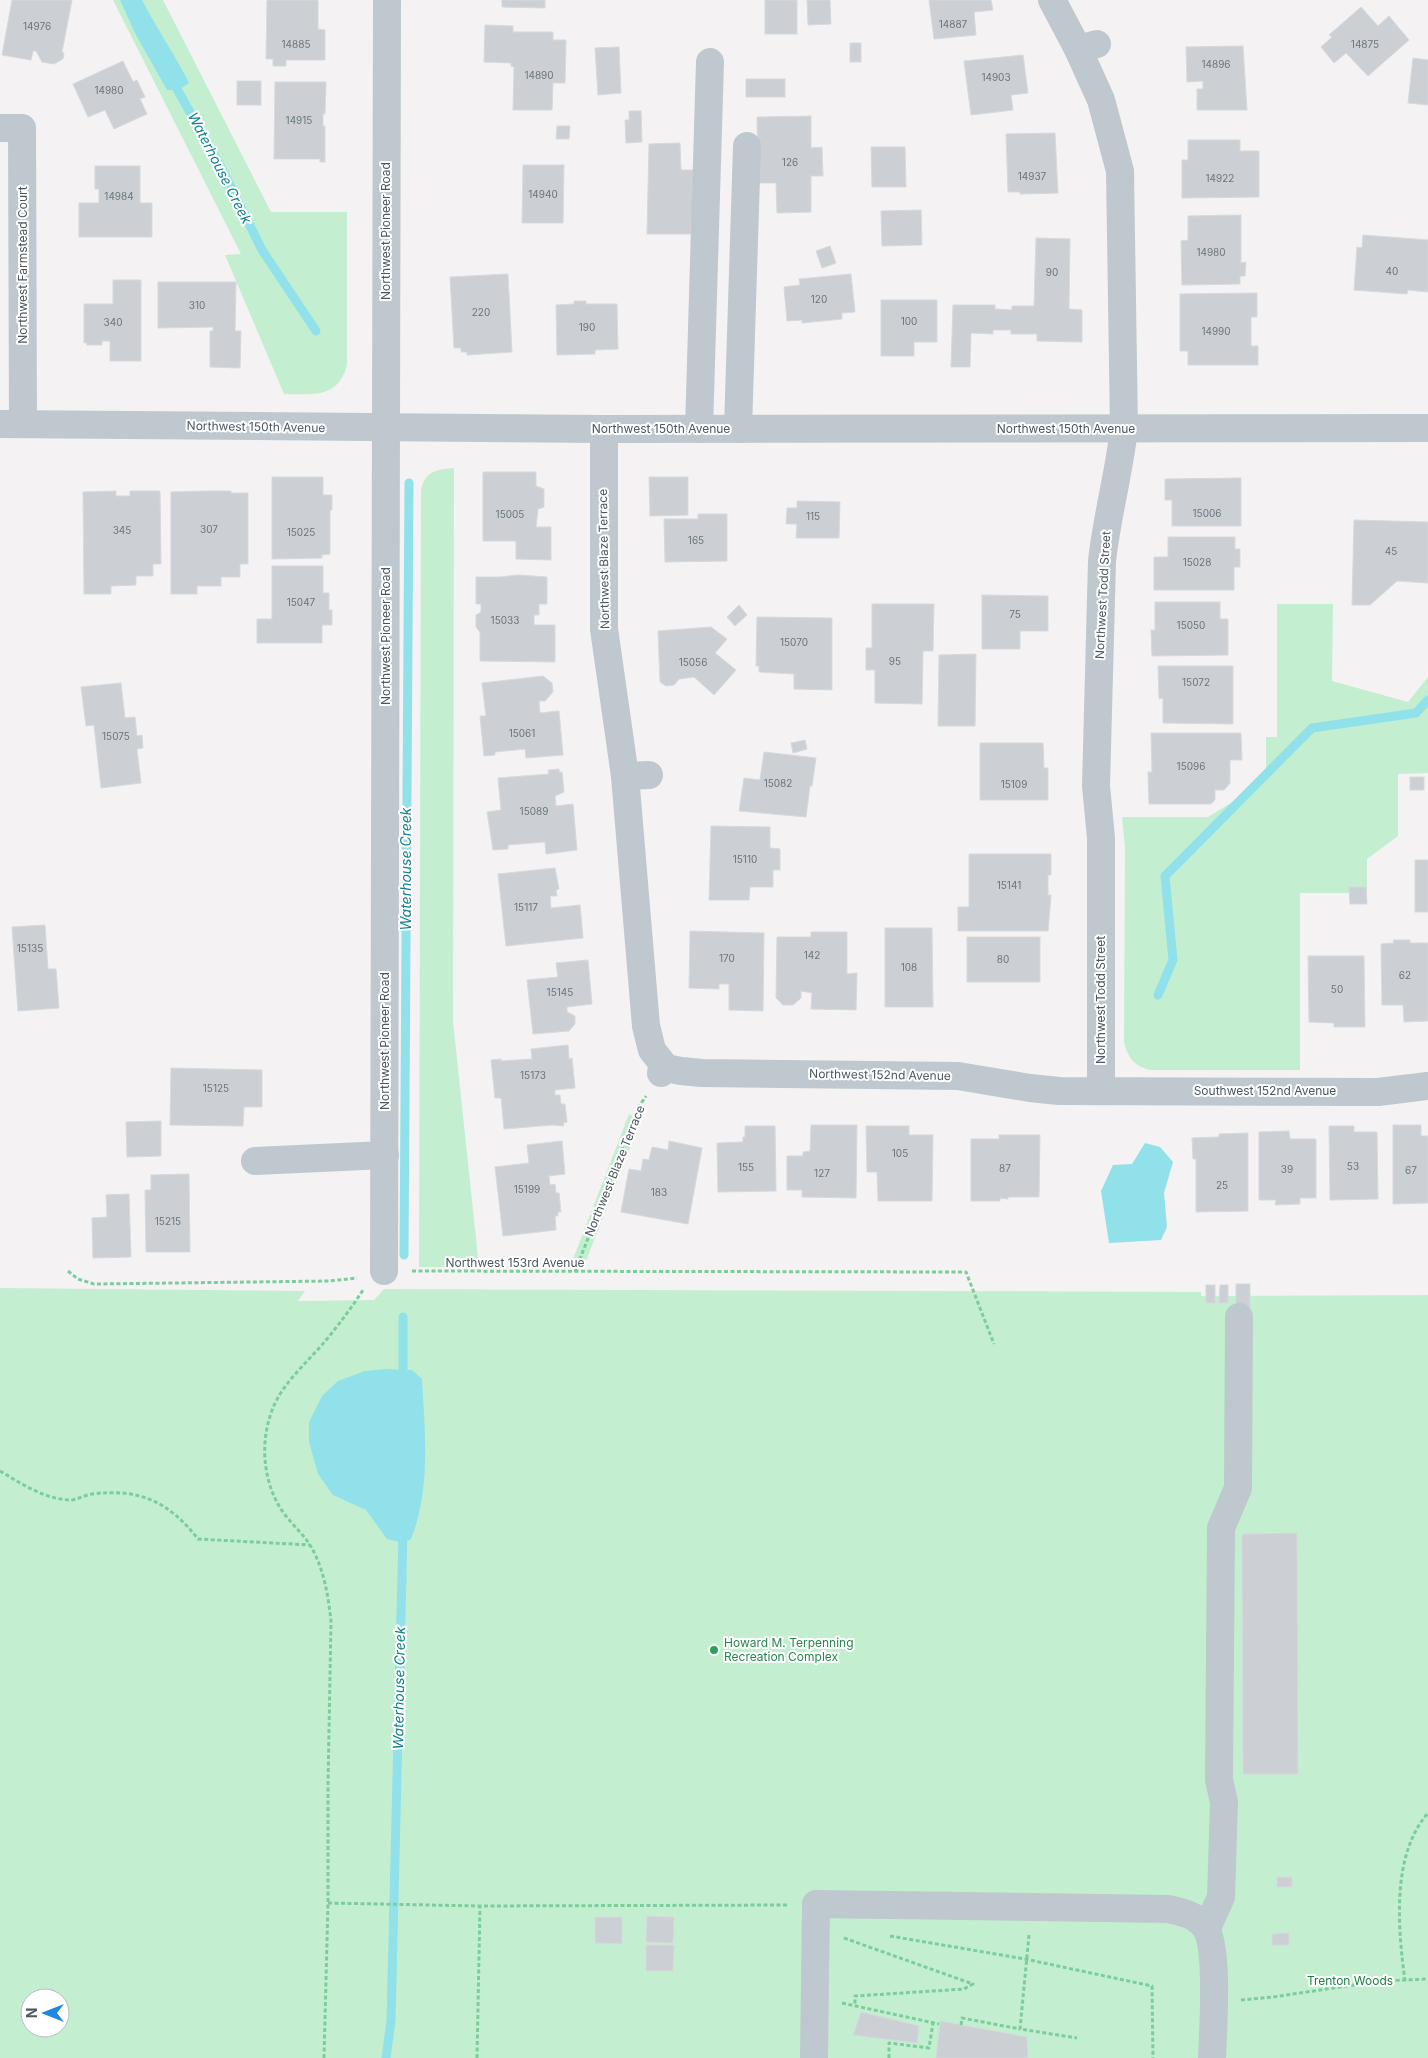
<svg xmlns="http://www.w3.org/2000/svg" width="1428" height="2058" font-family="Inter,sans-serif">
<rect width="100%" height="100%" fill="#f4f2f2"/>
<g fill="#c3efd0" fill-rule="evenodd">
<path d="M113,0H163L271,212H347V365C338,399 313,394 284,394L225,255L241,254Z"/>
<path d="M454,468L453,1021L479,1267H419L421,492C423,473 435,469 454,468Z"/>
<path d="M1277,604H1333L1332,681L1408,702L1428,677V773L1398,774V836L1367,859V893H1300V1070H1150C1134,1066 1128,1058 1124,1042L1125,847L1122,817H1208L1266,781V737H1277Z"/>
<path d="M629,1114L641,1120L584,1266L570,1267Z"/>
<path d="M0,1288L305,1291L298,1301L374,1300L384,1289L1201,1292V1296L1428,1295V2058H0ZM30,1998H60V2028H30Z"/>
</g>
<g fill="#91e1eb">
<path d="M120,0H142C157,29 175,55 189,83L178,90H167L136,35Z"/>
<path d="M1145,1143L1160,1147L1173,1162L1164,1193L1167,1227L1161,1240L1109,1243L1101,1191L1113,1165L1132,1164Z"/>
<path d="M385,1369L412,1370L422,1379C425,1433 431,1488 411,1539L403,1543L387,1539L366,1510L333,1495L318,1474L309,1442V1422L322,1396L338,1381L365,1371Z"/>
</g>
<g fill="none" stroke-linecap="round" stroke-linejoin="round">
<g stroke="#91e1eb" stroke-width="9">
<path d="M172,80L224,173L262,250L316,331"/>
<path d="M1158,995L1173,960L1165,876L1312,728L1416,713L1428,700"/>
<path d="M404,1255L409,483"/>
<path d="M403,1382V1317"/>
<path d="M386,2058L391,2021L403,1532"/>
</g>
</g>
<g fill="#ccd0d4" stroke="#d6d9dd">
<path d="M12,0H72L62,52L64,53L63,59L54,64L42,62L36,51H33L31,60L2,55Z"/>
<path d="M267,0H318V29L325,30V60H286V66H273V59H266Z"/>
<path d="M502,0H545V8L502,7Z"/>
<rect x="765" y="0" width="32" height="34"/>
<path d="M807,0H830L831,24L808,25Z"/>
<path d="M929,0H991L993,10L974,12L976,35L934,39Z"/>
<path d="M1361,7L1378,26L1389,16L1409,40L1368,76L1346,53L1334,63L1321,47L1332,37L1329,35Z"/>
<path d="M485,25L513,26V32H553V40H566L565,83H553L552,110H513L514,67L511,66V63L484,62Z"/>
<rect x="850" y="43" width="11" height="19"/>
<path d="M1243,46L1247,110H1197V89H1203V81L1187,82L1186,47Z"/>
<path d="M619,47L621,93L598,95L595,48Z"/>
<path d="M1023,55L1028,93L1011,95L1013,110L971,115L964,61Z"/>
<path d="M1413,58L1428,60V105L1408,103Z"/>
<path d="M123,61L133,82L137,80L145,97L140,99L147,114L114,129L105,110L88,117L73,84Z"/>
<rect x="746" y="79" width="39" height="18"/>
<rect x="237" y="81" width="24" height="24"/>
<path d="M275,82H326L325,114H323V126H325V162H320V159H274Z"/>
<path d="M629,111H641L642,142L626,143L625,120H629Z"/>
<path d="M811,116V148L822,147L823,176H811V212L777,213L776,183H758L757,117Z"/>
<path d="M557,126H570L569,139H556Z"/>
<path d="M1055,133L1058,193L1020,194V192H1008L1006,134Z"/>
<path d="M1188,140H1240V151H1259V197L1182,198V160H1188Z"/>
<path d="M680,143L681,170H693L692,234H647L649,144Z"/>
<path d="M871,147H905L906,187H872Z"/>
<path d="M523,165H564L563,223H522Z"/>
<path d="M95,166H140V203H152V237H79V203H99V189H95Z"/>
<path d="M921,210L922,245L882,246L881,211Z"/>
<path d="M1241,215V263L1246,262L1245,276H1240V284L1182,285L1181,241L1188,240V216Z"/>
<path d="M1363,235L1428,240V292L1408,290L1407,294L1354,290L1357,247L1362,248Z"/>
<path d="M1036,238L1070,239L1069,309L1082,310V342L1037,341V334H1011V330H993V334L971,333L970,367H951L953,305H995V309L1012,310V306H1034Z"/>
<path d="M830,246L836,263L822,268L816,251Z"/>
<path d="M508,274L512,352L467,355V352H461V348H454L450,277Z"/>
<path d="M851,274L855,312L842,313V319L802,323V320L787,321L784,287L800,285L799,279Z"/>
<path d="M113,280H141V361H110V341H102V345H87V343H84V304H113Z"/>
<path d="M158,282H236L235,331H241L240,368L210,367V331H213V327L158,328Z"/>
<path d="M1257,293V317H1251V346H1258V365H1188V351H1180V294Z"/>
<path d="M881,300H937V342H914V356H881Z"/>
<path d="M574,301H586V304H617L618,349L595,350V354L557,355L556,305L574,304Z"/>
<path d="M483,472H536V486L544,489V507L538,509L536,527H551V560L516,559V541H483Z"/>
<path d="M272,477H323V495H332V510H330V554L322,555V558L272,559Z"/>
<path d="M649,477H688V515L650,516Z"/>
<path d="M1241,478V526H1172V500H1165V479Z"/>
<path d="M116,491V496H130V491H160L161,564H153V576H136V585L111,586V594H84L83,492Z"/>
<path d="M204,491H231V493H248V564H240V577H221V586H197V594H171V492Z"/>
<path d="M797,501L840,502L839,538H796L797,524H786L787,508H797Z"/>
<path d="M698,514H727V561L665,562L664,519H698Z"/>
<path d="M1354,520L1428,522V583L1397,581L1370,605H1352Z"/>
<path d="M1168,537H1235V549H1240V567H1234V590H1154V557H1168Z"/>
<path d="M272,566H323V593H329V610H332V625H322V643H257V619H272Z"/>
<path d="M518,575L547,577V604H539V615H534V625H555V662L480,661V632L476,627V615L481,612V604H476V577H500Z"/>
<path d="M982,595L1048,596V631H1020V649H982Z"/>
<path d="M1155,602H1220V619H1228V655L1152,656L1151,630H1155Z"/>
<path d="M872,604H934L933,651H923L922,704L875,703V670H866V648H872Z"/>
<path d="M739,605L747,615L735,626L727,617Z"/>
<path d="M757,617L832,618V690L794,689V674L759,672V666H756Z"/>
<path d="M711,627L727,639L715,653L736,670L714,695L694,677L679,679L674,685L666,686L660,682L658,631Z"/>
<path d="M976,654L975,726H938L939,655Z"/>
<path d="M1158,666H1233V724L1163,723V698L1159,699Z"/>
<path d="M543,676L552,683L553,692L545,701H539L540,713L559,711L563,755L526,758L525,749L495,752V755L484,756L480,716H486L482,683Z"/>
<path d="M121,683L125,718L135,717L137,736L142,735L143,748L137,749L141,783L101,788L94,725L86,726L81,687Z"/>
<path d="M1151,733H1241L1242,760H1230V783L1224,790H1215V800L1211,804H1149L1148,772H1152Z"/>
<path d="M805,740L807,749L793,753L791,743Z"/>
<path d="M980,743H1043L1044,768H1048V800H980Z"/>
<path d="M764,752L816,758L812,786H810L806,817L739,811L744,778L760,780Z"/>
<path d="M559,769V772H562L564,792L555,796L556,806L573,804L577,850L546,854L545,842L508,845V849L493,850L487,812L501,810L498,778L549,774L548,770Z"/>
<rect x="1410" y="777" width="14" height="13"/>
<path d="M711,826L770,827V848L780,849V870H773V887H750L749,900H709Z"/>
<path d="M969,854H1051V875H1048V895H1051L1048,931H958V907H969Z"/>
<rect x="1415" y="860" width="13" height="52"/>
<path d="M555,868L559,889L556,890L557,896H550L551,908L580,905L583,938L506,946L498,874Z"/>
<path d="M1349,887H1366L1367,904H1350Z"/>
<path d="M45,925L48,969H56L59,1008L18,1011L12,927Z"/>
<path d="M885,928H932L933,1007H885Z"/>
<path d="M690,931L764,933L763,1011L729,1010V984H719V989L689,988Z"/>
<path d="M811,932H847V974L857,973L856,1010L811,1009L812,993L801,991V998L793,1005H783L776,998L777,937H811Z"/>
<rect x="967" y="937" width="73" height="45"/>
<path d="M1393,940H1410V943H1428V1021L1404,1022L1403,1005H1382L1381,944L1394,943Z"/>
<path d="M1308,956H1364L1365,1027H1334V1023L1309,1022Z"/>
<path d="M588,960L592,1004L567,1007V1012L575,1016V1024L569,1031L533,1034L527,980L558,977L556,963Z"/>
<path d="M568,1045L569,1059L572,1058L575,1088L555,1090V1095H560L561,1104H565L567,1122L563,1123L564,1126L553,1125L504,1129L501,1098H495L491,1060L501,1059V1061L532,1059L531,1049Z"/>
<path d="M171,1068L262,1070V1107H244L243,1126L170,1125Z"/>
<path d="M161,1121V1156L127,1157L126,1122Z"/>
<path d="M811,1125H857L856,1198L802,1197V1190H787V1156H803V1152L810,1151Z"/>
<path d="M1393,1125H1421V1136H1428V1203L1393,1204Z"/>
<path d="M745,1126H775L776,1191L718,1192L717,1143L743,1142V1137H745Z"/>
<path d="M866,1126H909V1135H933L932,1201H878L877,1172H867Z"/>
<path d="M1329,1126H1354V1132H1377L1378,1199L1330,1200Z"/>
<path d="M1289,1131L1290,1139H1316V1198H1300V1204L1275,1205L1276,1200H1259V1132Z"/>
<path d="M1248,1133V1211L1196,1212V1159H1193L1192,1138L1219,1137V1134Z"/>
<path d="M999,1135H1040L1039,1197H1008V1199L1000,1198V1201H971V1139H999Z"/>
<path d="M562,1141L565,1174L549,1176L550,1185L555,1184L556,1193H559L561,1212H558V1216H555L556,1230L503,1236L495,1167L529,1163L527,1145Z"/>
<path d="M669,1141L702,1148L688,1224L621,1212L629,1169L641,1171L643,1159L649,1160L652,1147L668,1150Z"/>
<path d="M189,1174L190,1252H146L145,1190H151V1175Z"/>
<path d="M129,1194L131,1257L93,1258L92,1218L107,1217L106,1195Z"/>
<rect x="1236" y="1284" width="14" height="28"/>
<rect x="1206" y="1285" width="9" height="18"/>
<path d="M1220,1285H1228V1303H1219Z"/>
<path d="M1297,1533L1298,1774H1243L1242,1534Z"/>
<rect x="1277" y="1877" width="15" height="10"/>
<path d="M647,1916L674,1917L673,1943L646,1942Z"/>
<path d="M595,1917H622V1944L595,1943Z"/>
<path d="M1289,1933V1945H1272V1934Z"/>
<path d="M646,1945H674L673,1971H646Z"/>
<path d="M861,2012L919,2026L917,2043L853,2035Z"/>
<path d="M940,2021L1027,2037L1028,2058H936Z"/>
</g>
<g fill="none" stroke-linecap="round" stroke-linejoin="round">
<g stroke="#7bcd9c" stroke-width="3" stroke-dasharray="4 2.5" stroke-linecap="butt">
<path d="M68,1271L78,1279L94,1284L329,1281L357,1278"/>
<path d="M412,1271L966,1272L994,1344"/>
<path d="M575,1272L638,1108L646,1096"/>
<path d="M0,1471C22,1484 44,1499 70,1500C77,1500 85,1495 92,1494C140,1488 169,1502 198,1539L310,1545"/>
<path d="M328,1903L480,1906L788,1905"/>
<path d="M1029,1935L1020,2029L1077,2038"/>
<path d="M890,1936L1025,1959L1152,1986L1153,2058"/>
<path d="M844,1938L973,1984L964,1989L855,1996V2005"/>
<path d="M1405,1981C1398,1929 1391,1855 1428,1813"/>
<path d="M1241,2000L1273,1997L1381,1981L1428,1979"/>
<path d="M842,2003L939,2024"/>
<path d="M961,2025L962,2018L1020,2029"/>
<path d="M324,2058L328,1903V1786L331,1621C328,1595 324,1568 310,1545C301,1531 287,1520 279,1506C259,1471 260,1424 282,1391C295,1372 313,1356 327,1339C340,1323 352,1307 363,1290"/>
<path d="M477,2058L480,1906"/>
<path d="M889,2058V2043L929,2048L933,2023"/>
</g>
<g stroke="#bec8ce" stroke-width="28">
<path d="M1052,0L1078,49L1097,44"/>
<path d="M1078,49L1101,100L1120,171L1124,429C1119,473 1107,516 1102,561L1096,786L1101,838V1091"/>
<path d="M0,128H22L23,424"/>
<path d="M0,424L604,429L1428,428"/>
<path d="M604,429V629L625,776L649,775"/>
<path d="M699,429L710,62"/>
<path d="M738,429L747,146"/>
<path d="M625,776L646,1026L652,1050L666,1068"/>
<path d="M661,1073L666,1068L681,1071L702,1073L958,1076L1030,1088L1059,1091L1378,1092L1428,1086"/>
<path d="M255,1161L385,1155"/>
<path d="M384,1271L387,0"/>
<path d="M1207,1928L1221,1897L1224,1802L1219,1780L1221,1528L1238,1488L1239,1317"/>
<path d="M814,2058L816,1904L1168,1909C1182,1912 1196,1915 1205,1927C1219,1946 1213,2032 1212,2058"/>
</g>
</g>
<circle fill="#2e9e5b" stroke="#fff" stroke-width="2" cx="714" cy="1650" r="5"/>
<g text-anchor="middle" stroke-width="4" stroke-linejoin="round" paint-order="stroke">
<g font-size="10" fill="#6a757c">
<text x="953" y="28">14887</text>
<text x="37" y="30">14976</text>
<text x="296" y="48">14885</text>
<text x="1365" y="48">14875</text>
<text x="1216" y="68">14896</text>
<text x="539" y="79">14890</text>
<text x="996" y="81">14903</text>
<text x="109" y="94">14980</text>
<text x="299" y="124">14915</text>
<text x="790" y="166">126</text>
<text x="1032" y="180">14937</text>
<text x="1220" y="182">14922</text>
<text x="543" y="198">14940</text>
<text x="119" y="200">14984</text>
<text x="1211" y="256">14980</text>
<text x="1392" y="275">40</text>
<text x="1052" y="276">90</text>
<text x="819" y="303">120</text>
<text x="197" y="309">310</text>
<text x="481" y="316">220</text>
<text x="909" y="325">100</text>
<text x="113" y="326">340</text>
<text x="587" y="331">190</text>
<text x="1216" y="335">14990</text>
<text x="1207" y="517">15006</text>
<text x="510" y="518">15005</text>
<text x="813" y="520">115</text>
<text x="209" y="533">307</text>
<text x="122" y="534">345</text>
<text x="301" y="536">15025</text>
<text x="696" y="544">165</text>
<text x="1391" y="555">45</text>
<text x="1197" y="566">15028</text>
<text x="301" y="606">15047</text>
<text x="1015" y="618">75</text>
<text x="505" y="624">15033</text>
<text x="1191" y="629">15050</text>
<text x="794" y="646">15070</text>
<text x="895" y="665">95</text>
<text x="693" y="666">15056</text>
<text x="1196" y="686">15072</text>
<text x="522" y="737">15061</text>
<text x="116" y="740">15075</text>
<text x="1191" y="770">15096</text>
<text x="778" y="787">15082</text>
<text x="1014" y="788">15109</text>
<text x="534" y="815">15089</text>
<text x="745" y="863">15110</text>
<text x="1009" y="889">15141</text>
<text x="526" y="911">15117</text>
<text x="30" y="952">15135</text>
<text x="812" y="959">142</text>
<text x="727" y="962">170</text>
<text x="1003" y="963">80</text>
<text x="909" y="971">108</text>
<text x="1405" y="979">62</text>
<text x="1337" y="993">50</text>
<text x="560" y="996">15145</text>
<text x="533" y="1079">15173</text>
<text x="216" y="1092">15125</text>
<text x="900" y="1157">105</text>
<text x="1353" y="1170">53</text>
<text x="746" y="1171">155</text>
<text x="1005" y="1172">87</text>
<text x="1287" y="1173">39</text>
<text x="1411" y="1174">67</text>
<text x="822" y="1177">127</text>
<text x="1222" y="1189">25</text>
<text x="527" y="1193">15199</text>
<text x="659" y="1196">183</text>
<text x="168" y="1225">15215</text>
</g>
<g font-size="12" fill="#4a575f" stroke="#fff">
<text transform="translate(386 231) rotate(-90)" y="4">Northwest Pioneer Road</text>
<text transform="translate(23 265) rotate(-90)" y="4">Northwest Farmstead Court</text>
<text transform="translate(256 427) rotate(1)" y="4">Northwest 150th Avenue</text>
<text x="661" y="433">Northwest 150th Avenue</text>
<text x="1066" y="433">Northwest 150th Avenue</text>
<text transform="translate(604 559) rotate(-91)" y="4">Northwest Blaze Terrace</text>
<text transform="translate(1103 595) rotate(-87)" y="4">Northwest Todd Street</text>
<text transform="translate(386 636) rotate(-90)" y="4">Northwest Pioneer Road</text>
<text transform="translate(1101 1000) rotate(-90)" y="4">Northwest Todd Street</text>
<text transform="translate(385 1041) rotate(-90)" y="4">Northwest Pioneer Road</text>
<text transform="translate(880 1075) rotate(1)" y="4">Northwest 152nd Avenue</text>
<text x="1265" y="1095">Southwest 152nd Avenue</text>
<text transform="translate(615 1171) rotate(-68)" y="4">Northwest Blaze Terrace</text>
<text x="515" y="1267">Northwest 153rd Avenue</text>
</g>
<g font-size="12" fill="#27864d" stroke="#fff" text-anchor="start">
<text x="724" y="1647">Howard M. Terpenning<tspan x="724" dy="14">Recreation Complex</tspan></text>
</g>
<g font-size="12" fill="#1a8143" stroke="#fff">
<text x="1350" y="1985">Trenton Woods</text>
</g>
<g font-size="14" font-style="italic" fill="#10808e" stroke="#fff">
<text transform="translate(220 168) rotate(63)" y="5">Waterhouse Creek</text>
<text transform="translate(406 869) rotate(-90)" y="5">Waterhouse Creek</text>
<text transform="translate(399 1688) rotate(-89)" y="5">Waterhouse Creek</text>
</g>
</g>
<g transform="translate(45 2013) rotate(270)"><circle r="24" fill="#ffffff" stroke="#b7bcbf"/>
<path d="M0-4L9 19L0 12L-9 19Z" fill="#1e87e2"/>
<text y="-8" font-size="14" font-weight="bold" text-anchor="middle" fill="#4a575f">N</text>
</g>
</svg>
